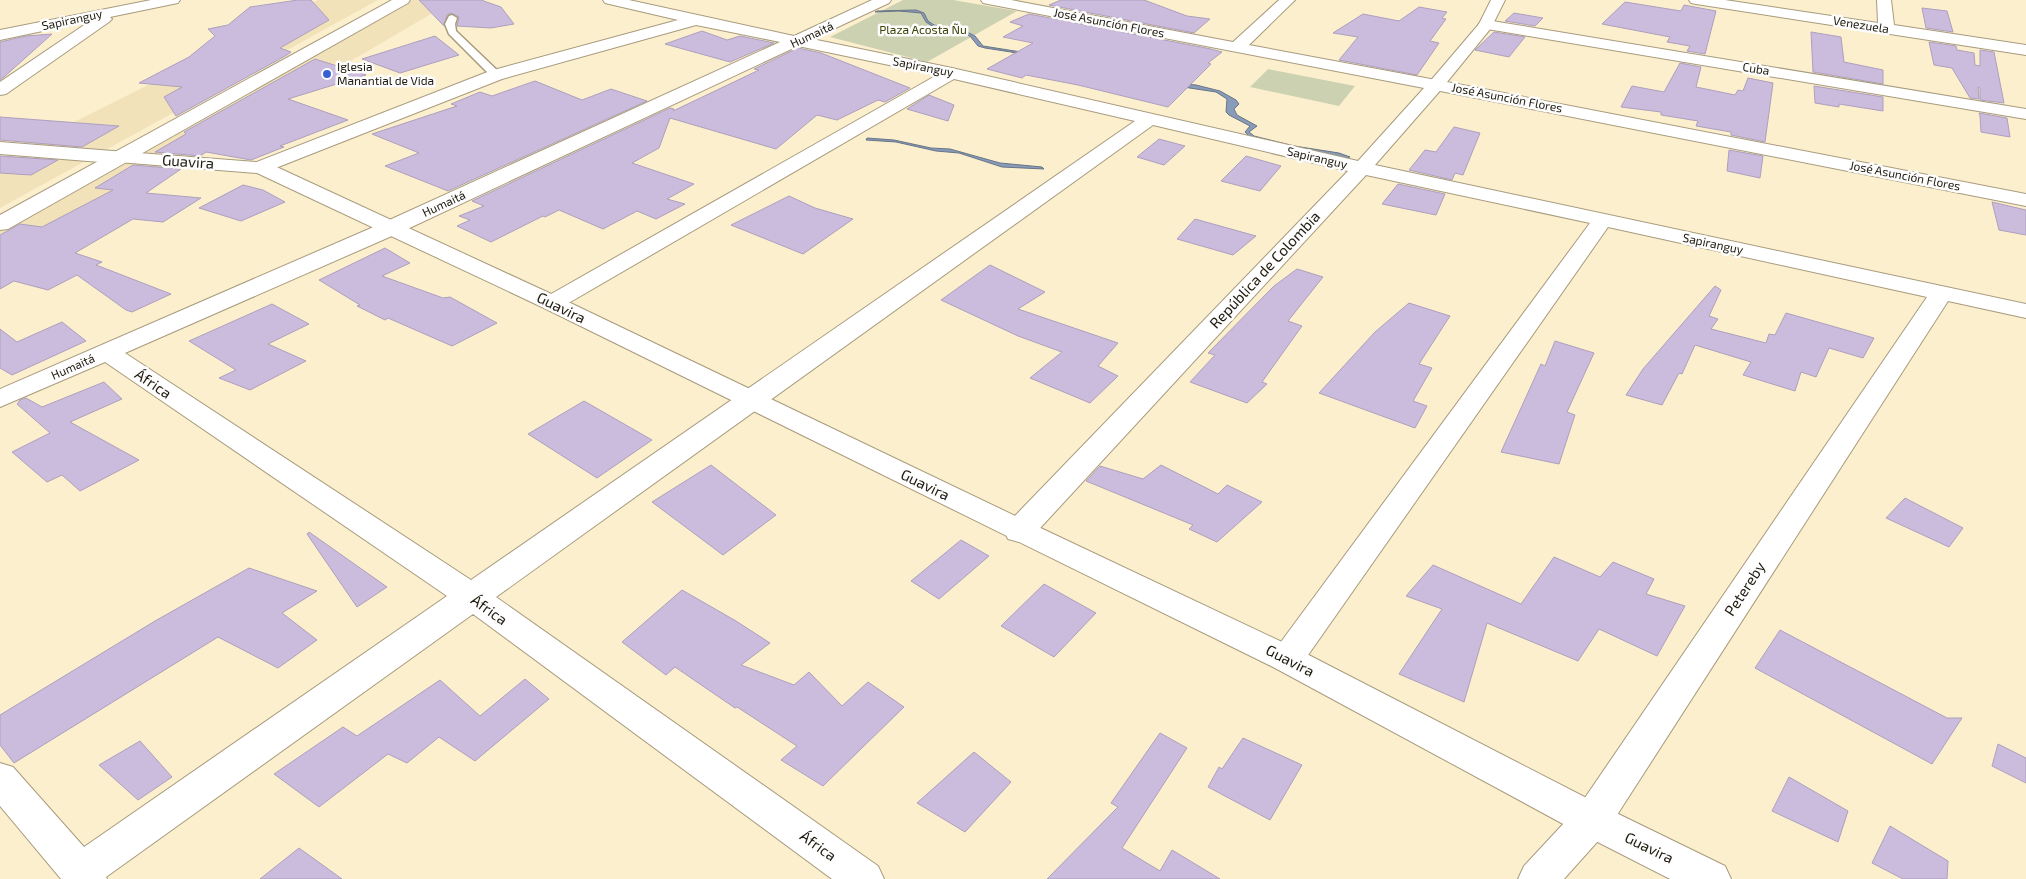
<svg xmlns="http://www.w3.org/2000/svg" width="2026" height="879" font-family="'Exo 2',sans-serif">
<rect width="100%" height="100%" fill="#fcefce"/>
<g fill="#f2e2ba">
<path d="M318,0H378L0,208V159Z"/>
<path d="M409,0H455L0,266V226Z"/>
</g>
<g fill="#ccd2b1">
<path d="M903,0H953L1017,11L927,62L830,37Z"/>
<path d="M1268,69L1355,86L1339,106L1250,87Z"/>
</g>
<g fill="#889bb9" stroke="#687486">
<path d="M916,10L924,13L928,21L934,25L969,33L975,36L983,46L1021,52L1043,60L1086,64L1141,80L1196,85L1220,91L1236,100L1239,104L1234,109L1237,115L1257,126L1249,132L1254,136L1294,146L1339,153L1350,157L1346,158L1252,139L1245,132L1250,126L1229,115L1226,112L1227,99L1216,92L1170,85L1137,83L1075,63L1046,62L1011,52L985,48L978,46L970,36L951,29L932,26L926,22L921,13L899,11L875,12L877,11Z"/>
<path d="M867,138L894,140L931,148L950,149L1000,163L1042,167L1044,169L1002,167L959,153L936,151L896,142L866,140Z"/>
</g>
<g fill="#cbbcdd" stroke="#ae9fbd">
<path d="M298,0H311L329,20L280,48L291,52L287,55L176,116L164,97L182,87L139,83L189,57L215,36L208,29L228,25L250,7Z"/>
<path d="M419,0H481L501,7L514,24L491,28L457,26L459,17L451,13L447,15L444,26Z"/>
<path d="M1061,0H1144L1187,16L1210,19L1194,33L1049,5Z"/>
<path d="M1625,2L1681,11L1684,5L1716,11L1705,54L1687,51L1690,46L1667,42L1670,37L1602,24Z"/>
<path d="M1419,7L1447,12L1442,18L1446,19L1430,41L1439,43L1417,75L1339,60L1358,37L1333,33L1363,14L1399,21Z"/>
<path d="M1922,8L1947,11L1953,32L1926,28Z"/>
<path d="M1514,13L1543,18L1535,26L1505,21Z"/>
<path d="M1029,14L1211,49L1222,52L1208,63L1211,64L1168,107L1078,85L1026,75L1022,78L987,69L1033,43L1003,37L1023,26L1010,22Z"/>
<path d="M702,31L727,40L740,36L774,43L730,62L665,44Z"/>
<path d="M1494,32L1525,37L1509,57L1475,50Z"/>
<path d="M1811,32L1841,37L1844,62L1883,70V84L1813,72Z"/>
<path d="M52,34L4,77L0,80V42L26,36Z"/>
<path d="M435,36L459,55L400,73L362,59Z"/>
<path d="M1929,42L1956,46L1957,50L1974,53L1975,65L1980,66V50L1994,52L2004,103L1980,100V88L1978,87L1979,99L1970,98L1952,68L1934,65Z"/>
<path d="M798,48L821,53L910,88L885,102L878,100L837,120L817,115L776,149L670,118L659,148L632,163L694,184L667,199L685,204L656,219L637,211L603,229L559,210L545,217L543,216L491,242L457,226L470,220L459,216L484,206L472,201L670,108L674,109L673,111L759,70L754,69Z"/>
<path d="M315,59L366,75L288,99L348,120L280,146L284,147L251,160L206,152L200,156L155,152L186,134L184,132Z"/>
<path d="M1680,63L1701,67L1696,87L1735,95L1738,90L1743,91L1748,78L1773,83L1765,142L1731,135V132L1696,126L1698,121L1661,115V112L1621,107L1632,86L1664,92Z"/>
<path d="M535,81L582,100L611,89L647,101L448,191L385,166L419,153L372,134L457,106L451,104L480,92L492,96Z"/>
<path d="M1814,86L1883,97V111L1839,104V107L1815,103Z"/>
<path d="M929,95L954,105L948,121L907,109Z"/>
<path d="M1979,113L2007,118L2010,137L1981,132L1980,116Z"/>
<path d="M0,117L119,126L82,147L0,140Z"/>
<path d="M1454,127L1480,133L1463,175L1455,173L1452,180L1409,170L1425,150L1436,152Z"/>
<path d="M1159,139L1185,146L1164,165L1137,157Z"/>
<path d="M1729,150L1763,156L1760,178L1727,171Z"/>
<path d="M0,156L58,160L31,175L0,173Z"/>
<path d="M1246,156L1281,166L1260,191L1221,181Z"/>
<path d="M133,165L181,169L146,193L201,198L163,222L133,219L75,253L102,262L96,265L171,294L132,312L126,310L77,275L48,290L14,281L0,289V235L20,224L42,227L113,190L95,188Z"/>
<path d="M1398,184L1445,194L1436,215L1382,204Z"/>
<path d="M243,185L263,190L285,202L241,221L199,208Z"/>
<path d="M789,196L815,208L853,219L803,254L731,225Z"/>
<path d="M1992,202L2026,210V235L1999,230Z"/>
<path d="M1195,219L1256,236L1233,255L1177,239Z"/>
<path d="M385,248L410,263L382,276L443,298L450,297L497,323L452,346L388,318L385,320L357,306L360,305L319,280Z"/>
<path d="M990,265L1045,292L1018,309L1118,343L1098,366L1118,376L1090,403L1030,378L1062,352L1018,336L941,300Z"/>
<path d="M1297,269L1323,277L1288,321L1302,326L1262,382L1267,384L1247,403L1190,382L1215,355L1208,353L1274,286Z"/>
<path d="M1715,286L1721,290L1709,316L1718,319L1711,329L1766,343L1769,334L1775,335L1786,313L1874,338L1863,358L1829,348L1816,377L1801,372L1795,391L1743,375L1751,362L1695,345L1682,374L1679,373L1662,405L1626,395L1643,369Z"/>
<path d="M1409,303L1450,316L1419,364L1432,368L1413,401L1427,406L1415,428L1319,393L1375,332Z"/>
<path d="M272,304L309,324L268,344L306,361L250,390L219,378L236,370L189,341Z"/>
<path d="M62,322L86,341L12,375L0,368V329L17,342Z"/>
<path d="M1555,341L1594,353L1567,412L1575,415L1559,464L1501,452L1541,364L1545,366Z"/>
<path d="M104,382L122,399L70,422L139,460L80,491L62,475L47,482L12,452L50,433L17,404L20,400L26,398L42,407Z"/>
<path d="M584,401L652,440L597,478L528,434Z"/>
<path d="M711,465L776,515L723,555L652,502Z"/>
<path d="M1161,465L1218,494L1227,485L1262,502L1217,542L1189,529L1193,525L1086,481L1100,466L1143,479Z"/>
<path d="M1905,498L1963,528L1949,547L1886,518Z"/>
<path d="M309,532L387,587L357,607L307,534Z"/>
<path d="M961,540L989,556L939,599L911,581Z"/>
<path d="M1554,557L1600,577L1613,562L1654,579L1646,594L1685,606L1657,656L1599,629L1578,661L1487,623L1464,702L1399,674L1442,609L1406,596L1433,565L1521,604Z"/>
<path d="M249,568L317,591L282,613L317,640L278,668L218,637L14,763L0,745V715L155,621Z"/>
<path d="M1044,584L1096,613L1054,657L1001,626Z"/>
<path d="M682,590L736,621L770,643L741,665L794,685L809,672L842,706L868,682L904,707L823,786L781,760L797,746L737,707L735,708L675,667L666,675L622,642Z"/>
<path d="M1780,630L1947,718H1962L1932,764L1755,668Z"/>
<path d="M525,679L549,699L475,761L439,737L407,763L388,754L319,807L274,774L343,727L357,736L440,680L480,716Z"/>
<path d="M1160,733L1187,748L1122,848L1160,871L1172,850L1220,879H1047L1118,807L1111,803Z"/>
<path d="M1243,738L1302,765L1270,820L1208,787L1219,767L1222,769Z"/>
<path d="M140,741L172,777L138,800L99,765Z"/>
<path d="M1998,744L2026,758V783L1992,766Z"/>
<path d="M974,752L1011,782L965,832L917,803Z"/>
<path d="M1789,777L1848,811L1838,842L1772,811Z"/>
<path d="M1890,826L1948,861L1947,879H1903L1872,863Z"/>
<path d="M299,848L342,879H260Z"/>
</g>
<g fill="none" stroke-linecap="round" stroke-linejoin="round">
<defs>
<path id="service" d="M452,15L457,18L455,24L456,31L500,73V77H492L449,34L445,24L449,16Z"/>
<g id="minor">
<path d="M151,0H180L178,3L173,4L110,17L112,19L109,22L6,94L0,95V82L90,21L0,40V30Z"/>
<path d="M603,0H629L794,36L872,0H891L889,3L812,39L952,68L1358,161L1424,88L988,4L983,3L981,0H1011L1233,42L1279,0H1295L1249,45L1436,80L1442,81L1445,85L1375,165L2026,304V318L1948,301L1606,832L1564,879H1518L1524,866L1578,808L1927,297L1608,227L1299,668L1287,672L1275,668L1270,659L1275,650L1590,223L1366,175L1030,539L1019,542L1008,539L1004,531L1008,523L1348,171L1153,125L496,597L878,866L884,879H832L473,614L106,877L107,879H61L0,806V763L13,767L84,847L447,596L105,362L0,407V389L385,222L780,42L696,25L502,79L268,171L261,173L254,171L251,167L254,163L490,71L678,20L605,3ZM798,46L937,75L544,298L540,303L544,308L552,310L560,308L954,79L1135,121L471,580L125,353L401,232Z"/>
<path d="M1689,0H1725L1878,23L1877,0H1891L1894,25L2026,45V55L1696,4L1691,3Z"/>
<path d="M1486,20L2026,109V119L1481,28L1478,25L1481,22Z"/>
<path d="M0,142L100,150L107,152L110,156L107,160L100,162L0,154Z"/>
</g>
<g id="tertiary">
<path d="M1491,0H1505L1491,28L1447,82L2026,194V206L1430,89L1427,85L1479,24Z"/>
<path d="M100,150L268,163L560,298L1030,523L1299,650L1606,808L1725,866L1731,879H1670L1578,832L1275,668L544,308L257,173L93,160L90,156L93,152Z"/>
</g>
<path id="secondary" d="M392,0H410L408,3L8,229L0,230V215Z"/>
</defs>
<use href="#service" stroke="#a89b7d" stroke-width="3"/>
<use href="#minor" stroke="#a89b7d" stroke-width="2"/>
<use href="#tertiary" stroke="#a89b7d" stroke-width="2"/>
<use href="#secondary" stroke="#a89b7d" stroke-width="2"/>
<use href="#service" fill="#fff" fill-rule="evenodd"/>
<use href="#minor" fill="#fff" fill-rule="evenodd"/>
<use href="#tertiary" fill="#fff" fill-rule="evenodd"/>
<use href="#secondary" fill="#fff" fill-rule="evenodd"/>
</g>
<circle fill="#3561d1" stroke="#fdfdfd" stroke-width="2" cx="327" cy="74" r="5"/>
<g text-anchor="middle" stroke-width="5" stroke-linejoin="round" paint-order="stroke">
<g font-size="12" fill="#1f1a0f" stroke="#fdfdfd">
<text transform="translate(72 20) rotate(-12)" y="4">Sapiranguy</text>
<text transform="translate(1109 23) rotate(11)" y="4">José Asunción Flores</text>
<text transform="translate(1861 25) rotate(9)" y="4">Venezuela</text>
<text transform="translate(812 35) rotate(-25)" y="4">Humaitá</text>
<text transform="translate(923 67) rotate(11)" y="4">Sapiranguy</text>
<text transform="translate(1756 69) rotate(9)" y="4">Cuba</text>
<text transform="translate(1507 98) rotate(11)" y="4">José Asunción Flores</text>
<text transform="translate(1317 158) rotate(13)" y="4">Sapiranguy</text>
<text transform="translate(1905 176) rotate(11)" y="4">José Asunción Flores</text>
<text transform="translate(444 204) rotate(-25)" y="4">Humaitá</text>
<text transform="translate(1713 244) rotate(12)" y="4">Sapiranguy</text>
<text transform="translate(73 367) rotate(-24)" y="4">Humaitá</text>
</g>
<g font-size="12" fill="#3d4306" stroke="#fdfdfd">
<text x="923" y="34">Plaza Acosta Ñu</text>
</g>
<g font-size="12" fill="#1f1a0f" stroke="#fdfdfd" text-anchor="start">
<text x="337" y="71">Iglesia<tspan x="337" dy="14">Manantial de Vida</tspan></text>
</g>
<g font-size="15" fill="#1f1a0f" stroke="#fdfdfd">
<text transform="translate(188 162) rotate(4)" y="5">Guavira</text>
<text transform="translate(1265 270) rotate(-47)" y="5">República de Colombia</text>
<text transform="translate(561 308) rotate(26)" y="5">Guavira</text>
<text transform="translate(153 384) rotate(34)" y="5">África</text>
<text transform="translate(925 485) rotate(26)" y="5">Guavira</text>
<text transform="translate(1745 589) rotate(-57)" y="5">Petereby</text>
<text transform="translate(489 610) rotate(36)" y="5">África</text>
<text transform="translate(1290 661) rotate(27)" y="5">Guavira</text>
<text transform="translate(818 846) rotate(36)" y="5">África</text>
<text transform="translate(1649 848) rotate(26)" y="5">Guavira</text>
</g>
</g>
</svg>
